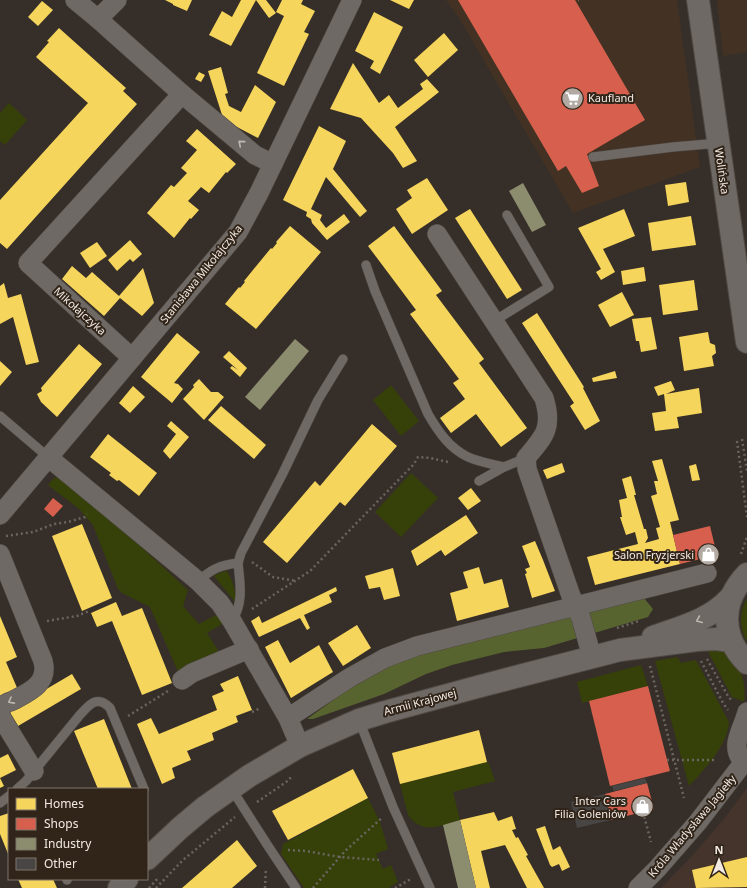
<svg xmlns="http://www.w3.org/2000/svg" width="747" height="888" font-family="'Noto Sans',sans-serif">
<rect width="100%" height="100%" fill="#362f29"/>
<g fill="#433223">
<path d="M446,0H677L700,167L573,213L459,18Z"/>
<path d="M717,0H747V52L723,56Z"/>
</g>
<path fill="#45342c" d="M747,788V888H661L691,857L723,820Z"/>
<g fill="#364009">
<path d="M9,103L27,120L5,145L0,141V113Z"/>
<path d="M391,385L419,421L401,436L373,400Z"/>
<path d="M411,473L438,498L401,537L375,512Z"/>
<path d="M59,477L115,523L188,590L183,606L199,624L218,614L224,623L207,633L223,658L179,674L150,607L122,593L118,589L93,525L79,509L48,485L54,478Z"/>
<path d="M227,571C233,581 236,590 235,602L214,576L221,572Z"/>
<path d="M747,598V642C739,628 739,612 747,598Z"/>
<path d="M704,644C710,646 717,647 722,650C740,660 747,683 744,702L732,697Z"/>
<path d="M677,657L681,663L696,660L729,722C728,745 704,770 689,786L655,661Z"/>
<path d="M641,665L648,686L582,703L577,682Z"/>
<path d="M487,762L489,764L495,781L453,792L460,820C441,825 423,836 408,815L400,784Z"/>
<path d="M368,798L380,822L388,849L376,854L383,869L391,865L398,882L389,888H304L281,854L283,844Z"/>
</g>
<path fill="#58642f" d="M644,598L653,609L648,617L544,648L504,652L452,665L426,674L384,694L313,719H307L364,678L391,662Z"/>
<g fill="#f6d55c">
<path d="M165,0H192L187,11L173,5V4Z"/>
<path d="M241,0H266L276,13L269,18L256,0L231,46L209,35L222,11L232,17Z"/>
<path d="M282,0H303L301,4L315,11L304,32L309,34L284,86L257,73L284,16L276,12Z"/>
<path d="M390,0H414L409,9Z"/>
<path d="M42,1L53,10L38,26L28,17Z"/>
<path d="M374,12L403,27L380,74L370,68L374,61L355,51Z"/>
<path d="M59,28L126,88L123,91L137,104L7,249L0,243V200L88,103L36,57L49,42L47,41Z"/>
<path d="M444,33L458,50L428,77L414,60Z"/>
<path d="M353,63L379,103L389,95L398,108L423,89L420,84L427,79L439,92L395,127L417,161L403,168L393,153L361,118L330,109Z"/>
<path d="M221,67L228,93L225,94L229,106L241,112L255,85L276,102L258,138L235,126L223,118L208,71Z"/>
<path d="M199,72L205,75L201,82L195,79Z"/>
<path d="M319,126L346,141L333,169L367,211L360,217L326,177L311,209L322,215L320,220L326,228L344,214L350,222L327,240L312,223L311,219L306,216L307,212L283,200Z"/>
<path d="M197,129L236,164L227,173L226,172L209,193L201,187L188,201L199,210L191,219L190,218L174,238L147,213L171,185L174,187L187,173L181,168L197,150L186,141Z"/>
<path d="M427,178L448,210L412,234L396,209L412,198L407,190Z"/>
<path d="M686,182L689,202L668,206L665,185Z"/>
<path d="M470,209L522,290L507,299L455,218Z"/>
<path d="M624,209L635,236L603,249L615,272L601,280L596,272L601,269L578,228Z"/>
<path d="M691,216L696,245L652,251L648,223Z"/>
<path d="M290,226L321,252L256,329L225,304L239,287L240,288L245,282L244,281L271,248L272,249L277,243L276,242Z"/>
<path d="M394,226L442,291L436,295L484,359L479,363L527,428L501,447L476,414L451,433L440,418L465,399L453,383L459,379L410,314L416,310L368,246Z"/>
<path d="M130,240L142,254L133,262L130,259L117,271L108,260Z"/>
<path d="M97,242L107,256L90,268L80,253Z"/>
<path d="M72,266L86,278L92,272L119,296L143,268L154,303L142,316L120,298L104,316L62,279Z"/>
<path d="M644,267L646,281L623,285L621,271Z"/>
<path d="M694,280L698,310L663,315L659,285Z"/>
<path d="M4,283L8,298L21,294L39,362L26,365L13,317L0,324V286Z"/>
<path d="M622,292L634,315L610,327L598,305Z"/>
<path d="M537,313L584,387L583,388L600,421L585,430L570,406L574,403L522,323Z"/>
<path d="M651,317L657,349L641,352L639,341H636L632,319Z"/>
<path d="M708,332L710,343L715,345L716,353L712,356L714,366L684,371L679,337Z"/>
<path d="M177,333L200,352L174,383L178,384L183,389L172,403L141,377Z"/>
<path d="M79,344L102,364L57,417L41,402L37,394L42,391L41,388Z"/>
<path d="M229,351L247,368L240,377L230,368L232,366L238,370L223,357Z"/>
<path d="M0,361L12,372L0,386Z"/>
<path d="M615,371L617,378L593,382L592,378Z"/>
<path d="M199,379L211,392H218L224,397L204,420L183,399L194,387L193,385Z"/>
<path d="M671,381L675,390L666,394L699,388L702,413L677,417L679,428L655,431L652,413L666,411L664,394L658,396L654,387Z"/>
<path d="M133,386L145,397L130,413L119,403Z"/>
<path d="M221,406L266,445L254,459L208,420Z"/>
<path d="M171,421L189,437L170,459L163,451L176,434L167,426Z"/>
<path d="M372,424L397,446L345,506L340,502L287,563L263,542L315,481L320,486Z"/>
<path d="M108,434L157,473L139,496L119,480L117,481L109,475L111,473L90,457Z"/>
<path d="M662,459L679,520L670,522L680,564L595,585L587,557L638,544L635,532L626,535L620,517H622L619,500L627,498L622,479L631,476L636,495H634L644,529H646L648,538L645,543L659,539L656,528L660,527L651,496L657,494L654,481H658L652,461Z"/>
<path d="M562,463L565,472L547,479L543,470Z"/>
<path d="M696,464L700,480L692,481L689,466Z"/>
<path d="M471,488L481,501L468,510L458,498Z"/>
<path d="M466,515L478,533L445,556L441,550L417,566L411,551Z"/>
<path d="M82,524L112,598L82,611L52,536Z"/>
<path d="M535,541L543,560L555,591L532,598L525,574L527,573L525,569L530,567L522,546Z"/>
<path d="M479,567L484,584L502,579L509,607L457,621L450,593L468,588L463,572Z"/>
<path d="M393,568L400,596L384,600L380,587L369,589L365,576Z"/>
<path d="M336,587L337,591L329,595L332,602L304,615L310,628L307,630L300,618L259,637L251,621L259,616L262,623Z"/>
<path d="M116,602L122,616L142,608L172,683L142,695L112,621L97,627L91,613Z"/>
<path d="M0,616L17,657L6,662L18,690L0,698Z"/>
<path d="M357,625L371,648L343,666L328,643Z"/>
<path d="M278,640L290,663L319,645L333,672L291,698L265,647Z"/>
<path d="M72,674L81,689L18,726L9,711Z"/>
<path d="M238,676L252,710L236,716L238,722L212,733L214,740L187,751L191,760L172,768L175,778L162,784L137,724L151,718L159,734L217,710L212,696L224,691L220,684Z"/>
<path d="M104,719L132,789H98L74,731Z"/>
<path d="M479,730L487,762L400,784L392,753Z"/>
<path d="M8,754L16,770L0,778L4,786L0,788V758Z"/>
<path d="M353,769L368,798L288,840L272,811Z"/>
<path d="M494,812L498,821L512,816L516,829L512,830L516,838L518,837L528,855L526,856L544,888H527L505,845L481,851L490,888H476L460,820Z"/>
<path d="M9,813V856L0,834V816Z"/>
<path d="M545,826L553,850L560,846L570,867L562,871L559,864L552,867L550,865L536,829Z"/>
<path d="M237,840L257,866L232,888H182Z"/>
<path d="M747,857V887L696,888L692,870Z"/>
<path d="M18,879H53L57,888H22Z"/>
</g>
<g fill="#d6604d">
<path d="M458,0H575L645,120L587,154L599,186L582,193L566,166L558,171Z"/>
<path d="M53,498L63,506L53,517L44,509Z"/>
<path d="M710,526L717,555L680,564L673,535Z"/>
<path d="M648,686L670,771L610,786L589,701Z"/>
<path d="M647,783L654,809L611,820L605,794Z"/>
</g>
<g fill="#8c8c6e">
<path d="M523,183L546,225L532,232L509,191Z"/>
<path d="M295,339L309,351L260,410L245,397Z"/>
<path d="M460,820L476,888H458L443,825Z"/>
</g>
<g fill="#484545">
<path d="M645,778L647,783L614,791L612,786Z"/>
<path d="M605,794L611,820L577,828L571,802Z"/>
</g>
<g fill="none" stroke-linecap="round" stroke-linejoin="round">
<defs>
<g id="service">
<path d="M593,157L673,147L708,144L719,146"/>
<path d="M366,265L375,291L428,414C438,431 449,448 468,457C479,462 492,464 504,467"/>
<path d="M494,321L549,287L507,215"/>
<path d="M0,416L48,457"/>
<path d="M479,481L504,467L526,458"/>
<path d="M198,581C212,569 220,565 238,563L241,553L282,475L318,400L343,359"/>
<path d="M232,621C244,602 240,584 238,563"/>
<path d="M359,720L393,807L430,888"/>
<path d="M231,788L268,846L296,888"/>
<path d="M17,789L26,781L79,716C89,705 97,694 110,708L144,789"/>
<path d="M0,803L9,796"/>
<path d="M67,879V880"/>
</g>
<g id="minor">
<path d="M75,0L98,19"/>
<path d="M117,0L98,19L182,94L255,155L273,164"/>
<path d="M437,234L544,398C553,427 545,436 526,458L527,469L571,596L581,618L592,657"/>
<path d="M132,358L28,263L182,94"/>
<path d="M48,457L198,581L220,603L232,621L288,718L300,746"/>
<path d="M0,515L238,232L259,193L352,0"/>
<path d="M0,554L43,661C49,684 29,692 12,701C9,702 3,704 1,708C0,710 1,714 1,717L34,771"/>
<path d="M182,680L192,673L249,649"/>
<path d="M288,718L349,678L385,658L417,646L707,573"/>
<path d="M744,762C728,747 743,729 747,712"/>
<path d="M638,888L657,869L698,822L747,758"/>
</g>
<g id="tertiary">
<path d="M698,0L747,342"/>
<path d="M747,574C721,601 720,636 747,663"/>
<path d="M653,637C681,627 710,620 730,598"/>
<path d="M147,859L180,828L205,807L249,776L300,746L359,720L385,712L477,687L620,650L697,640L716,639L731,641"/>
<path d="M119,888L127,879"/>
</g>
</defs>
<use href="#service" stroke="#514a45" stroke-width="10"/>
<use href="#minor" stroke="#514a45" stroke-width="20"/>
<use href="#tertiary" stroke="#514a45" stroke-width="24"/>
<g stroke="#6a655f" stroke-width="2.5" stroke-dasharray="2 3" stroke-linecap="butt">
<path d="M578,0H579"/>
<path d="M742,439L747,471"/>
<path d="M737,441L747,517"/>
<path d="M6,536L33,532L54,524L68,522L85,517L87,514"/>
<path d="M741,554L747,537"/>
<path d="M252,562L273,577L296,581"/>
<path d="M252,609L310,571L414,464L418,457L430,458L448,462"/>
<path d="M47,621L77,616L89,611"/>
<path d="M617,628L639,621"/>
<path d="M707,659L728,696L732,701"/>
<path d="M701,661L723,703L728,710"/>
<path d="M650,666L684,798"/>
<path d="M252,712L261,708"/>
<path d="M128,716L168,691"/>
<path d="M667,760H716"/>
<path d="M257,802L289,780L292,775"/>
<path d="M643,812L651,842"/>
<path d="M288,850L306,851L340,857L379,860"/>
<path d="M149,888L159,877"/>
<path d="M156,888L183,860L235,817"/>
<path d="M265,888L266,868"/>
<path d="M313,888L345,851L383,817"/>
<path d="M395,888L411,879"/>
</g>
<use href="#service" stroke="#6e6964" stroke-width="9"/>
<use href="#minor" stroke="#6e6964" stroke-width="19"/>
<use href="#tertiary" stroke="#6e6964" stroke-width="22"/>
</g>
<defs><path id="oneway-chevron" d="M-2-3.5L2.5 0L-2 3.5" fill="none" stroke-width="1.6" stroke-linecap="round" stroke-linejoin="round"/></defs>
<g stroke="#beb6b0">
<use href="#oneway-chevron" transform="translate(241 143) rotate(-140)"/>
<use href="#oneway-chevron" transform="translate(699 620) rotate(157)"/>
<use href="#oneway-chevron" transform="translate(11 701) rotate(152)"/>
</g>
<defs>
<symbol id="supermarket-disc" viewBox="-11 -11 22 22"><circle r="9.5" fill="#b1a9a2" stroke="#312519"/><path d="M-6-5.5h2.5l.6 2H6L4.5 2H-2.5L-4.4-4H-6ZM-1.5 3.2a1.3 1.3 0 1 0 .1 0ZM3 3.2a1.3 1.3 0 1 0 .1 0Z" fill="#fff"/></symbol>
<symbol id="shop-disc" viewBox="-11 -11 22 22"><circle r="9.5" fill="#b1a9a2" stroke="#312519"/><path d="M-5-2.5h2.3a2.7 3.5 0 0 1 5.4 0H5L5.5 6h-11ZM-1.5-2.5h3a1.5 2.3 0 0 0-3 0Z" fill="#fff"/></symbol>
</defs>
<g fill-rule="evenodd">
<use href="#supermarket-disc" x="560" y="86" width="25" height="25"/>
<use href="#shop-disc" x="696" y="542" width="25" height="25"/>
<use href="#shop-disc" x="630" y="794" width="25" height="25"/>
</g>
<g text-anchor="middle" stroke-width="4" stroke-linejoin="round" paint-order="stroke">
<g font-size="11" fill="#f3eae3" stroke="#312519" text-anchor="end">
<text x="588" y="102" text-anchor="start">Kaufland</text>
<text x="694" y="559">Salon Fryzjerski</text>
<text x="626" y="805">Inter Cars<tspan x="626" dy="13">Filia Goleniów</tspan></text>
</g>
<g font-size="11" fill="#f3eae3" stroke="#312519">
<text transform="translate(722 171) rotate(82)" y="4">Wolińska</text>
<text transform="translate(201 274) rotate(-51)" y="4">Stanisława Mikołajczyka</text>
<text transform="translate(80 311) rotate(42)" y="4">Mikołajczyka</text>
<text transform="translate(420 702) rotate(-15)" y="4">Armii Krajowej</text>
<text transform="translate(692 826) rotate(-50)" y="4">Króla Władysława Jagiełły</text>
</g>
</g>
<rect x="8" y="788" width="140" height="92" fill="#312519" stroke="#7f746a"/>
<rect x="16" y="798" width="20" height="12" fill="#f6d55c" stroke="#7f746a"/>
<text x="44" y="808" font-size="12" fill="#f3eae3">Homes</text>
<rect x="16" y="818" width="20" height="12" fill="#d6604d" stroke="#7f746a"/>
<text x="44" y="828" font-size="12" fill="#f3eae3">Shops</text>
<rect x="16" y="838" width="20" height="12" fill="#8c8c6e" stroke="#7f746a"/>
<text x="44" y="848" font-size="12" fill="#f3eae3">Industry</text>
<rect x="16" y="858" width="20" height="12" fill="#484545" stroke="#7f746a"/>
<text x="44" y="868" font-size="12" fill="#f3eae3">Other</text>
<g transform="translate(719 860)" stroke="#312519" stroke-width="3" paint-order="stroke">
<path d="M0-3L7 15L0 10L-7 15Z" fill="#f3eae3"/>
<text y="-6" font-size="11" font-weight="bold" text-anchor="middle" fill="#f3eae3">N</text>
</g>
</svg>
